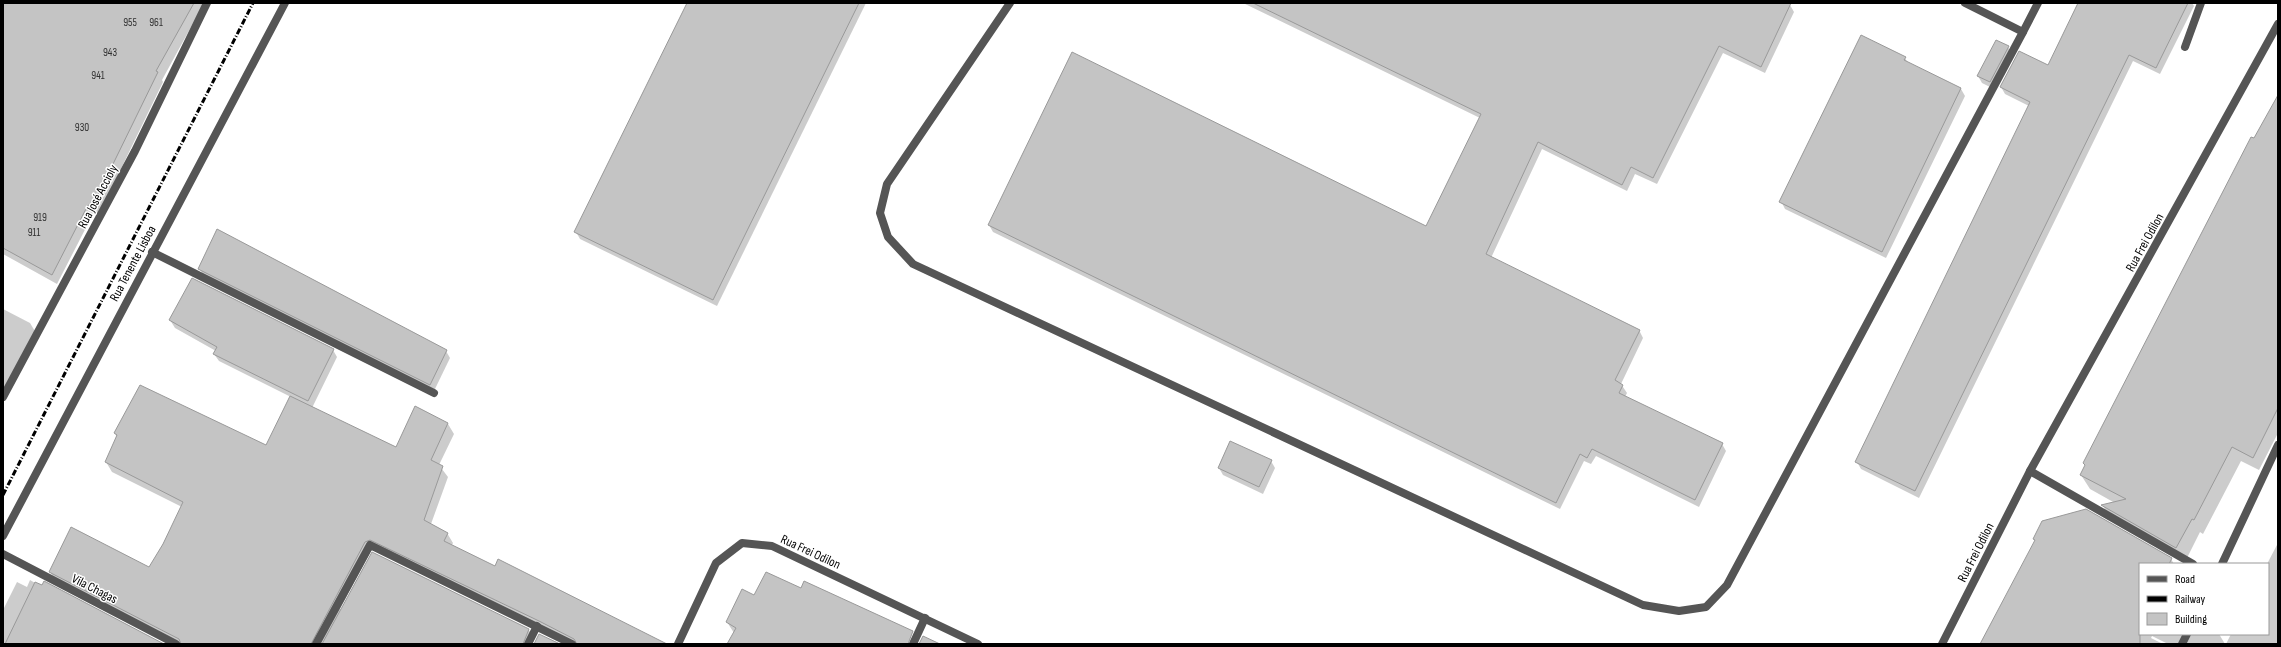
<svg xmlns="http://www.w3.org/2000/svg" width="2281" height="647" font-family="'Sofia Sans Condensed',sans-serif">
<rect width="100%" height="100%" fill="#fff"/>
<g fill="#0003">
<path d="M3,3H204L162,80L163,82L98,216L93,214L57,284L3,254Z"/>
<path d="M688,3H866L717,306L580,239L576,232Z"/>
<path d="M1243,3H1786L1790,5L1794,12L1765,73L1723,53L1657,184L1635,174L1627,191L1542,149L1491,258L1639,330L1643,338L1621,384L1627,393L1625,397L1722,444L1726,451L1699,507L1596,456L1591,464L1584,461L1560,509L993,232L989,225L1427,227L1480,118Z"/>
<path d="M2079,3H2192L2194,6L2160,74L2133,61L1919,498L1861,469L1857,462L2029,106L2005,94L2001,87L2048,67Z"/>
<path d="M2008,47L2012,55L1994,89L1982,83L1978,76Z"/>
<path d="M1905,58L1908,63L1961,89L1965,96L1886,258L1785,209L1781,201Z"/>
<path d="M2278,138V433L2259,470L2241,461L2203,534L2200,532L2185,562L2111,520L2103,506L2115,503L2090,489L2081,475L2086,467L2084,463L2254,139Z"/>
<path d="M218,230L446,351L450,358L434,391L203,275L199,267Z"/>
<path d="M3,309L30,323L36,333L3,395Z"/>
<path d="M170,320L333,350L337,357L312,408L397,448L415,408L448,424L454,434L439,465L448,477L431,524L447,533L453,543L452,545L644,644H571L375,549L370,552L340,609L529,630L534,640L532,644H176L56,581L50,572L150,569L182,507L112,472L106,462L117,438L115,433L266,446L291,397L219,361L214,354L216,351L175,328Z"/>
<path d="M1271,461L1275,468L1263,494L1223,475L1219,468Z"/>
<path d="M2034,539L2171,559L2174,564H2140V634H2219L2225,644H2168L2152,636L2151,638L2163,644H1982L2035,542Z"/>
<path d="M2278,543V644H2226L2231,634H2268L2267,564Z"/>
<path d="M30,580L42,587L162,644H3V610L17,582L27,587Z"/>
<path d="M754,597L908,643V644H728L734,633L727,622Z"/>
</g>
<g fill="#c4c4c4" stroke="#999">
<path d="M3,3H194L156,71L158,72L92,207L88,205L52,275L3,248Z"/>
<path d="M687,3H859L713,300L574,232Z"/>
<path d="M1253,3H1791L1761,67L1719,46L1653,178L1631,167L1622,185L1538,142L1486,254L1640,330L1615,380L1623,385L1619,393L1723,443L1695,500L1592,449L1587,458L1580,454L1556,503L988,225L1072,52L1426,226L1481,114Z"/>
<path d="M2078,3H2188L2156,68L2129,55L1915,491L1855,462L2030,102L2000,87L2019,51L2048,65Z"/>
<path d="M1861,35L1906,57L1904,60L1961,88L1882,252L1779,202Z"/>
<path d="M1996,40L2009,46L1990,82L1977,76Z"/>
<path d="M2278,95V408L2253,458L2232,447L2194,520L2192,519L2176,548L2101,505L2126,499L2080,475L2085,465L2083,463L2251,137L2254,138Z"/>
<path d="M217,229L447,350L430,385L198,269Z"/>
<path d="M192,278L334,349L308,401L213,354L217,347L169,320Z"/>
<path d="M140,385L266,445L290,396L396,447L415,406L448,423L431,460L443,466L424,520L448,533L444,541L495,566L498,559L667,644H577L574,639L539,621L370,540L365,542L311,644H181L179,639L49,572L71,527L149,567L163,544L183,502L105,462L117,435L114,433Z"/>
<path d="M1230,441L1272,460L1259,487L1218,468Z"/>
<path d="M2086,509L2172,558L2169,564H2140V644H1980L2035,540L2033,539L2042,521Z"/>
<path d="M372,552L529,629L523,644H322Z"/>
<path d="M766,572L801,588L804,581L913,631L908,644H727L736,628L726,622L742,589L754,595Z"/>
<path d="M44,581L164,644H5L35,582L42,585Z"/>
<path d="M539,634L560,644H534Z"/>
<path d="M923,636L940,644H919Z"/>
</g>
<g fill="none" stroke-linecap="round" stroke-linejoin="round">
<g stroke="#555" stroke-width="8">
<path d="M1010,3L887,184L880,213L888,237L913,264L1643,605L1679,611L1706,607L1727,585L2023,32L1965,3"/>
<path d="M2023,32L2038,3"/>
<path d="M2185,47L2201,3"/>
<path d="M152,252L434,393"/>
<path d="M316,644L370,545L572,644"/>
<path d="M528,644L537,626"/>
</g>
<g stroke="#555" stroke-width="8">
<path d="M3,397L135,151L207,3"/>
<path d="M2030,471L2193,564"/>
<path d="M3,536L285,3"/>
<path d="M3,554L176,644"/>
<path d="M2222,564L2278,445"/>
<path d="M678,644L716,563L742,543L772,546L978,644"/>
<path d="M913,644L925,618"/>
<path d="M1942,644L2030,471L2278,24"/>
<path d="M2182,644L2187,634"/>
</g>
<path stroke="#000" stroke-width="3" stroke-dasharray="6 2 1 2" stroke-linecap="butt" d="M3,495L253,3"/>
</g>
<g text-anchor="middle" stroke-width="3" stroke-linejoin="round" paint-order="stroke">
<g font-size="11" fill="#313131">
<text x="130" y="26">955</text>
<text x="156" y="26">961</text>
<text x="110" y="56">943</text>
<text x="98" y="79">941</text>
<text x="82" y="131">930</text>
<text x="40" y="221">919</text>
<text x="34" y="236">911</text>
</g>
<g font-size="13" fill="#000" stroke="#fff">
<text transform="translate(97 196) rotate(-62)" y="5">Rua José Accioly</text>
<text transform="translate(2144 242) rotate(-61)" y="5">Rua Frei Odilon</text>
<text transform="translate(132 263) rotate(-62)" y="5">Rua Tenente Lisboa</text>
<text transform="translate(811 551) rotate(25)" y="5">Rua Frei Odilon</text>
<text transform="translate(1975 552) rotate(-63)" y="5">Rua Frei Odilon</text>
<text transform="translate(95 588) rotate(27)" y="5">Vila Chagas</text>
</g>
</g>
<rect width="2281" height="647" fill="none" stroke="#000000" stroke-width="8"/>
<rect x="2139" y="563" width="130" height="72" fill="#ffffff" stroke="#999999"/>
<rect x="2147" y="576" width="20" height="6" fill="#555555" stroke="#999999"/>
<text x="2175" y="583" font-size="12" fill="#000000">Road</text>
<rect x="2147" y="596" width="20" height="6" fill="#000000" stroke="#999999"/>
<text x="2175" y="603" font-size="12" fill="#000000">Railway</text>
<rect x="2147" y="613" width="20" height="12" fill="#c4c4c4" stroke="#999999"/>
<text x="2175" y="623" font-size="12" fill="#000000">Building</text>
</svg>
